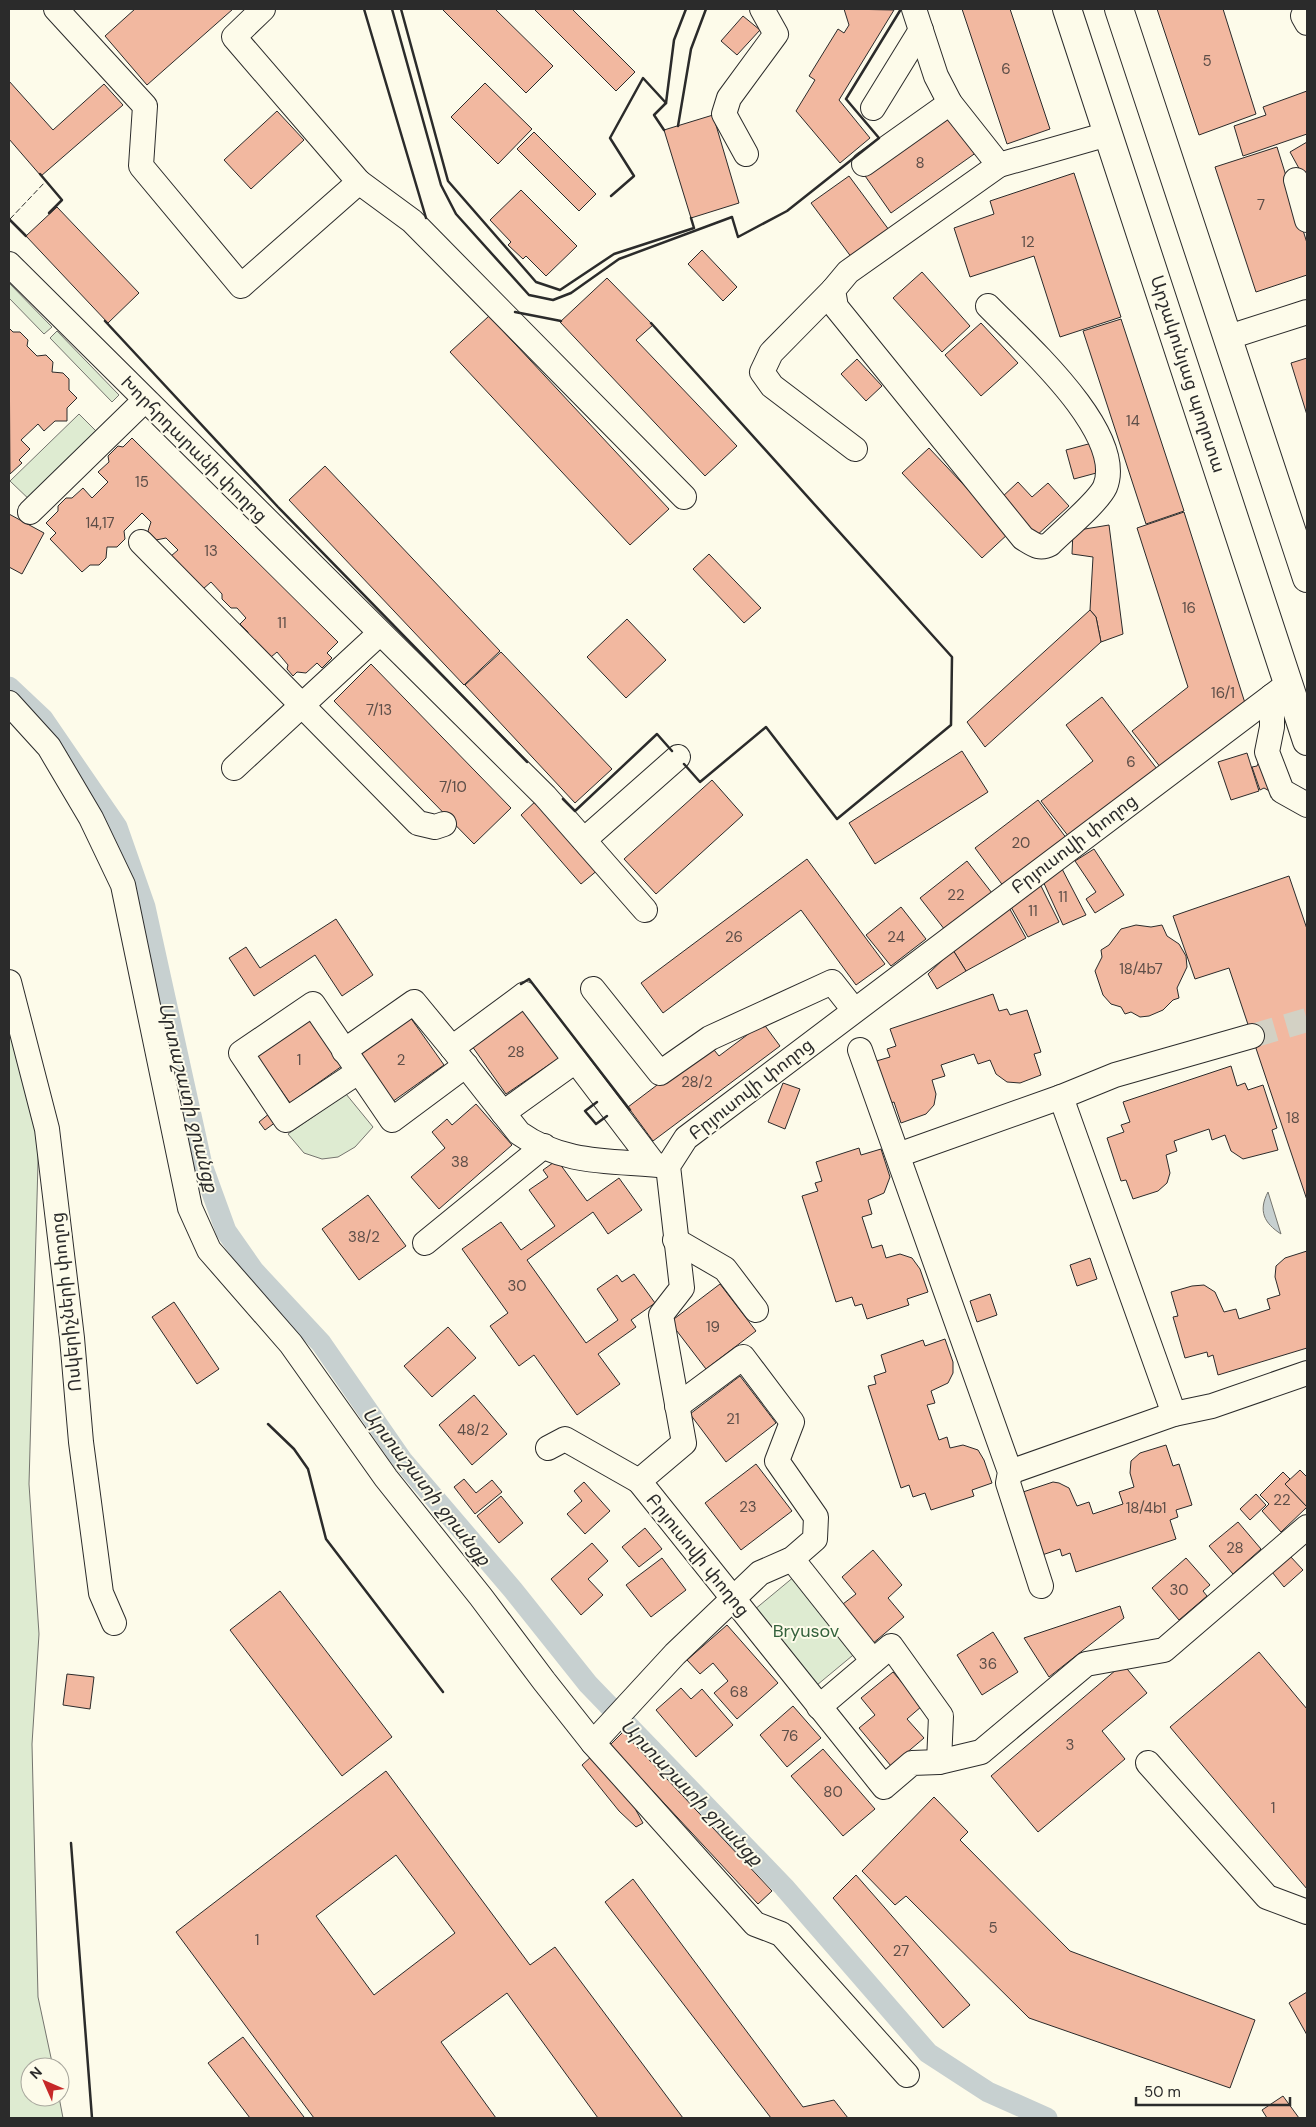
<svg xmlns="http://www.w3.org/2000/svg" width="1316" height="2127" font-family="'DM Sans','Noto Sans Armenian',sans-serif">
<rect width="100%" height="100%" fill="#fdfbea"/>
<g fill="#deebd1" stroke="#74746e">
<path d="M9,283L52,327L44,334L9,298Z"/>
<path d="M57,331L119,395L112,402L50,338Z"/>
<path d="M79,414L102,437L34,504L10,481Z"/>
<path d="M9,1010L39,1127L29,1484L39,1634L32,1744L38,1997L53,2067H30V2097H59L63,2118H9Z"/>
<path d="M346,1094L373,1127L355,1147L338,1157L322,1159L304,1153L288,1134Z"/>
<path d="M795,1576L858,1651L817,1685L754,1610Z"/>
</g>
<path fill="#c7d0d0" stroke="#74746e" d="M1268,1192L1281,1234C1264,1223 1258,1211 1268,1192Z"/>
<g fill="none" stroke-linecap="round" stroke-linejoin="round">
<path stroke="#c7d0d0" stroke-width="21" d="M9,687L43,719L117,827L145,907L202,1165L226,1231L254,1271L321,1343L402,1460L513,1590L588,1684L784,1887L928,2053L988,2092L1047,2118"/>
</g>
<g fill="#f2b8a0" stroke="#2b2b2b" fill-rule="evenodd">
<path d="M135,9H233L147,85L105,36Z"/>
<path d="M442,9H495L553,66L526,93Z"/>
<path d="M534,9H572L635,72L616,91Z"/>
<path d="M844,9L894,10L839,100L870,138L840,163L796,111L815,80L809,76L838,29L844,33L849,25Z"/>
<path d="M962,9H1010L1050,129L1007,144Z"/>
<path d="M1157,9H1223L1256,114L1199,135Z"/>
<path d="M743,16L760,30L737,55L721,41Z"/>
<path d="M9,81L53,130L104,84L123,105L41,176L9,139Z"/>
<path d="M485,83L532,129L498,164L451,117Z"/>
<path d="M1307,91V134L1243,156L1234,126L1266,115L1263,107Z"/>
<path d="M277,111L304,140L251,189L224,160Z"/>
<path d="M949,112L977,152L891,213L863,173Z"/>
<path d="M713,115L739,203L691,218L664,130Z"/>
<path d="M534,132L596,194L579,211L517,149Z"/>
<path d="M1307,142V183L1290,152Z"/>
<path d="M1277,147L1307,243V275L1256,292L1215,167Z"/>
<path d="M1074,173L1121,317L1060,337L1034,256L970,277L954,228L994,214L990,201Z"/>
<path d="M849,176L889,230L852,258L811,203Z"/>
<path d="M521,190L577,246L546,276L526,256L523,259L508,245L511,242L490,220Z"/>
<path d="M57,207L139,293L108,323L26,236Z"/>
<path d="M702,250L737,287L723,301L688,264Z"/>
<path d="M922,272L970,326L942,352L893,298Z"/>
<path d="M607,278L653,325L636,340L737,446L705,476L560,322Z"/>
<path d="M489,316L669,509L630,545L450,352Z"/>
<path d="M1121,319L1184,511L1146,524L1083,331Z"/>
<path d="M981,323L1018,363L981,396L945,355Z"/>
<path d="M9,328L13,332H20L28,340L27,346L37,356L46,355L53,362L52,372L63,373L69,379V390L77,398L67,408V421H55L44,431L38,424L21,440L30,449L19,460L22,463L10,474Z"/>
<path d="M1307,358V415L1291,363Z"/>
<path d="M857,359L882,386L866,401L841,374Z"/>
<path d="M132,438L338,642L327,653L332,658L322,668L317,663L306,673L297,672L293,676L287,669L288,665L277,652L271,657L263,648L256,647L248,639V632L240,624L246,618L237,608H231L222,599V594L211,582L203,589L171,556L178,550L166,538L156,540L148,531L151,522L142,513L124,531L125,539L117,547H107L106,558L99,565H90L82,572L50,539L56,533L46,523L58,511V506L66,498H72L83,488L92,498L108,482L98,472L109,462L108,456L118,446L123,447Z"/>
<path d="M1092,443L1100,472L1074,479L1066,450Z"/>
<path d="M929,448L1009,533L982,558L902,473Z"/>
<path d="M325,466L500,651L464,685L289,500Z"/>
<path d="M1018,482L1032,497L1048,483L1069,506L1035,537L1000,499Z"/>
<path d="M1184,512L1245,703L1161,768L1132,731L1188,687L1137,528Z"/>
<path d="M9,514L44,533L22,574L9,567Z"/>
<path d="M1109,525L1123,634L1101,642L1096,617L1090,610L1093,557L1072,554L1073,531Z"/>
<path d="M709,554L761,608L744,623L693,569Z"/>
<path d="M1090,610L1096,617L1101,642L985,747L967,722Z"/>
<path d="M627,619L666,660L626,698L587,657Z"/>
<path d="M501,652L612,769L575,803L465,685Z"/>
<path d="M371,664L511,808L474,844L334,701Z"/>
<path d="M1102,697L1157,769L1069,837L1041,801L1093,761L1066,725Z"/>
<path d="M962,751L988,792L875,864L849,823Z"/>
<path d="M1247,753L1259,791L1231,800L1218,762Z"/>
<path d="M1263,753L1275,794L1264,788L1260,790L1252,767L1257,766Z"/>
<path d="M712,780L743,815L656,894L624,859Z"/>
<path d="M538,799L599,869L581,884L521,815Z"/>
<path d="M1038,800L1067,839L1004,887L975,848Z"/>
<path d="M1094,849L1124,895L1095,913L1086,899L1096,892L1075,861Z"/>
<path d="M807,859L885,964L856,985L801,910L663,1013L641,983Z"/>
<path d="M967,861L992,893L945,930L920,898Z"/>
<path d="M1060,865L1086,915L1063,925L1042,879Z"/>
<path d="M1289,876L1307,929V1200L1229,968L1195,979L1173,916Z"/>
<path d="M1038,880L1059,922L1028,937L1007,900Z"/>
<path d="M1007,904L1026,938L966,971L953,950Z"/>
<path d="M901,907L926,939L891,966L866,935Z"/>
<path d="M336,919L373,975L342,996L315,955L254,996L229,958L246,947L260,968Z"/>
<path d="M1136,925L1151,927L1162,925L1167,936L1179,944L1186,956L1187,967L1177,988L1179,998L1173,1000L1163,1010L1149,1016L1140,1017L1131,1012L1125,1014L1121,1007L1111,1004L1103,995L1095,971L1102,957L1101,950L1109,945L1121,929Z"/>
<path d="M953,950L966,971L937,989L928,974Z"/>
<path d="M993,994L999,1011L1007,1009L1010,1015L1027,1010L1041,1052L1034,1054L1041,1075L1020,1083L1007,1082L996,1074L990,1060L978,1064L974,1054L941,1065L945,1076L932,1080L936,1094L934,1105L926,1114L901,1123L894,1102L887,1104L873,1062L890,1057L887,1049L896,1046L890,1029Z"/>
<path d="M525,1009L559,1058L506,1094L472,1046Z"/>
<path d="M410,1017L444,1065L392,1102L358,1054Z"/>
<path d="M308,1018L342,1066L290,1103L256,1055Z"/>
<path d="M763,1023L780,1046L653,1141L628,1107L710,1045L719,1056Z"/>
<path d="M1231,1066L1237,1086L1245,1083L1248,1090L1263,1085L1277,1128L1272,1130L1278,1150L1243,1159L1231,1151L1225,1135L1212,1140L1209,1129L1174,1141L1177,1151L1166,1155L1170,1173L1167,1183L1158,1191L1133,1199L1126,1180L1121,1181L1107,1138L1124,1132L1121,1125L1130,1122L1123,1102Z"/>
<path d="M783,1083L800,1089L785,1129L768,1122Z"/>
<path d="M476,1104L512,1145L439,1209L411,1177L445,1148L432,1132L447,1119L452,1125Z"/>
<path d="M270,1113L276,1122L265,1130L259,1122Z"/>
<path d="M859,1148L861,1155L881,1149L890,1177L884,1193L868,1200L872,1214L862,1217L872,1248L882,1245L886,1258L900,1254L912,1258L920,1269L928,1292L907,1299L909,1305L867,1319L862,1304L855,1306L852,1297L836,1302L802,1196L818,1191L815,1183L822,1181L816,1162Z"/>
<path d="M557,1160L587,1201L619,1178L642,1210L608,1234L593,1212L527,1260L586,1343L618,1320L597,1289L617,1275L622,1282L634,1274L655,1303L631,1320L636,1327L598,1354L620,1384L577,1415L534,1355L519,1366L490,1326L508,1313L462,1249L501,1222L521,1250L555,1226L529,1190L548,1177L543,1170Z"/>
<path d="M368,1195L406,1246L359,1280L322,1229Z"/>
<path d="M1307,1251V1348L1218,1375L1213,1355L1208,1357L1207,1352L1185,1358L1173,1317L1178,1316L1171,1292L1192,1286L1204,1285L1215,1292L1224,1312L1236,1309L1239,1319L1270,1309L1267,1299L1280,1295L1275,1277L1276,1266L1285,1258Z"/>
<path d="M1090,1258L1097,1279L1077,1286L1070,1265Z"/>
<path d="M720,1284L756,1331L706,1369L670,1322Z"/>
<path d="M990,1294L997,1315L977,1322L970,1301Z"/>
<path d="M174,1302L219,1369L197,1384L152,1317Z"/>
<path d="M448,1327L476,1358L432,1397L404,1366Z"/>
<path d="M945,1339L953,1362V1373L948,1383L931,1391L935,1403L927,1405L939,1440L947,1437L950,1448L963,1445L978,1450L984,1460L992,1483L972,1490L974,1496L931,1510L925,1493L913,1497L909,1485L901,1488L868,1386L876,1384L874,1376L886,1372L881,1355L923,1340L925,1346Z"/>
<path d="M740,1376L776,1423L726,1462L690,1414Z"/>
<path d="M474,1395L507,1434L472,1465L439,1425Z"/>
<path d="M1166,1445L1173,1466L1179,1464L1192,1505L1176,1510L1178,1517L1170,1520L1176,1539L1076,1572L1070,1553L1062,1556L1060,1549L1039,1556L1023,1492L1053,1482L1059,1483L1069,1488L1077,1506L1089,1502L1093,1514L1123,1504L1119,1492L1134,1487L1130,1473L1131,1461L1140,1453Z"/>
<path d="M756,1464L792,1511L741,1550L705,1503Z"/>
<path d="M1300,1470L1307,1477V1507L1285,1484Z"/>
<path d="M1283,1472L1290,1479L1285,1484L1307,1507L1281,1532L1262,1511L1269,1504L1260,1495Z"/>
<path d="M464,1479L476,1493L492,1480L502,1492L475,1514L454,1487Z"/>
<path d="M584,1482L610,1511L585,1534L567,1514L582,1501L574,1491Z"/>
<path d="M1256,1494L1266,1505L1250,1520L1240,1509Z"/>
<path d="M501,1496L523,1523L499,1543L477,1516Z"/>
<path d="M1238,1522L1261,1549L1233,1574L1209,1546Z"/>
<path d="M645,1528L662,1549L639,1567L622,1547Z"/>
<path d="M592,1543L608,1561L588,1579L603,1595L581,1615L551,1579Z"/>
<path d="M873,1550L902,1585L888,1598L904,1617L871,1645L839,1607L856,1594L842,1577Z"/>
<path d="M1290,1556L1303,1570L1284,1587L1272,1572Z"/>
<path d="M662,1558L686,1590L651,1617L626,1585Z"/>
<path d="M1186,1558L1210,1585L1203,1591L1207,1596L1179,1620L1152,1588Z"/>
<path d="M280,1591L392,1737L342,1776L230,1630Z"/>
<path d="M1120,1606L1124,1618L1049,1677L1024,1638Z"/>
<path d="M727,1625L778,1683L737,1719L714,1693L728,1681L713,1663L700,1674L687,1660Z"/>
<path d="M993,1632L1018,1672L982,1695L957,1655Z"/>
<path d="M1259,1652L1307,1709V1889L1170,1727Z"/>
<path d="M1123,1664L1147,1693L1102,1731L1125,1759L1038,1832L991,1776Z"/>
<path d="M893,1672L922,1706L907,1719L924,1738L891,1766L859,1728L875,1715L861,1698Z"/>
<path d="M67,1674L94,1677L90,1709L63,1705Z"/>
<path d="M681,1688L691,1699L702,1689L733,1725L696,1757L656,1710Z"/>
<path d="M793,1706L821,1738L787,1767L760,1735Z"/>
<path d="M623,1732L772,1891L758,1904L610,1745Z"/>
<path d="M823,1749L875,1809L843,1836L791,1776Z"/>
<path d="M592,1756L631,1801L643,1823L636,1827L619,1811L582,1765Z"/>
<path d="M386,1771L530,1965L555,1947L683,2118H598L507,1993L441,2042L496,2118H314L176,1932ZM396,1855L455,1933L374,1995L316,1916Z"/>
<path d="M934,1797L968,1832L960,1840L1070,1951L1255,2020L1230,2088L1029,2018L906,1896L895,1905L862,1871Z"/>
<path d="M856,1875L970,2005L943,2028L833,1898Z"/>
<path d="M633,1879L803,2107L834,2100L848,2118H771L605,1902Z"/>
<path d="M1307,1992V2035L1289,2003Z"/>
<path d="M243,2037L304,2117L302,2118H250L208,2063Z"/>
<path d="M1283,2096L1299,2118H1267L1262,2110Z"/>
</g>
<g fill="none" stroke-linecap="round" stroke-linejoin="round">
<path stroke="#d3d1c4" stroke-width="24" stroke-dasharray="24 12" stroke-linecap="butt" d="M1252,1036L1307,1020"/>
<defs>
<g id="minor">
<path d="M56,9L145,106L141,166L241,286L359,182L234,37L263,9"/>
<path d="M914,9L936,76L950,103L999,165"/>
<path d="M1303,16L1307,23"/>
<path d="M873,108L921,30"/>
<path d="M746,154L724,114L729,98L776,34L762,9"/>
<path d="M864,164L950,103"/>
<path d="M1296,180L1307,220"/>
<path d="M359,182L412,221L684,497"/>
<path d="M9,264L545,796L645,910"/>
<path d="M833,290L771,353L762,372L772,386L855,449"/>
<path d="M988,306C1022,341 1127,433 1105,487C1098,502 1063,531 1050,544C1039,550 1033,544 1023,538L836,307L833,290L848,272L999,165L1108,134"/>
<path d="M1229,337L1307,312"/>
<path d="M30,512L145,400"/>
<path d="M141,542L418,823L435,827L444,824"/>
<path d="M1288,684L686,1138L668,1166L682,1288L661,1315L684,1443L639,1481L884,1787L912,1763L939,1762L981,1752L1086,1664L1164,1650L1307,1527"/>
<path d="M1272,696V727L1267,752L1282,791L1307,805"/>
<path d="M9,703L49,747L91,818L123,885L190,1208L209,1250L291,1344L386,1478L481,1597L544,1681L593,1743L755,1924L781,1934L907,2075"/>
<path d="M234,768L379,634"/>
<path d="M584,840L678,757"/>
<path d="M9,982L47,1129L72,1338L81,1442L101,1593L114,1623"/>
<path d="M593,989L660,1073L710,1038L832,982L854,1010"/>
<path d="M860,1050L1010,1472L1008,1483L1041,1586"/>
<path d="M344,1051L414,1002L452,1048"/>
<path d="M358,1072L286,1120L241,1053L313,1004L392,1120L466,1065"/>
<path d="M1061,1097L1174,1414"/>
<path d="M503,1113L574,1062"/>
<path d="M898,1155L1061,1097L1115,1075L1252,1036"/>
<path d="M654,1164L525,994L452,1048L519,1133C565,1166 615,1160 668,1166"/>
<path d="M675,1240L725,1269L756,1310"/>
<path d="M425,1243L544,1146"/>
<path d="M548,1448L565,1439L639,1481"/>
<path d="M1010,1472L1174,1414L1212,1406L1307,1373"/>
<path d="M792,1559L873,1661"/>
<path d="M819,1707L891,1646L941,1716L939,1762"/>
<path d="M593,1743L675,1654L760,1573L792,1559L815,1539L816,1517L777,1461L792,1422L743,1357L677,1406"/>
<path d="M1148,1763L1267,1897L1307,1912"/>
</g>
<g id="major">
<path d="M1067,9L1307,741"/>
<path d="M1119,9L1307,578"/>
</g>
</defs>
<use href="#minor" stroke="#2b2b2b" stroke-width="26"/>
<use href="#major" stroke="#2b2b2b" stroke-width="30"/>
<use href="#minor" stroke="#fdfbea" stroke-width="24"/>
<use href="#major" stroke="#fdfbea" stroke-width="28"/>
<path stroke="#2b2b2b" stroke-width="1" stroke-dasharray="6 2.5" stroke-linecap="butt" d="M10,219L46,181"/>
<g stroke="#2b2b2b" stroke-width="2.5">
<path d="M364,9L426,218"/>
<path d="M392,9L441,185L456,214L529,295L553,300L571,293L619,259L732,217L738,237L787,211L879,138L846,99L901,9"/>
<path d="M401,9L448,181L536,282L560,290L614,254L694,228L691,218"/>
<path d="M678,126L691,49L706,9"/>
<path d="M664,130L654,115L666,103L674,40L686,9"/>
<path d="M40,174L62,200L49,213"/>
<path d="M611,196L634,176L610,138L643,78L666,103"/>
<path d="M9,219L26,236"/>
<path d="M515,312L561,321"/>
<path d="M105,321L278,507L527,762"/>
<path d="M651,323L952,657L951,725L837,819L766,727L700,782L684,764"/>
<path d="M563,799L575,811L657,734L672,751"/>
<path d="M521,984L529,979L630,1110"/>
<path d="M597,1102L585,1111L596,1124L607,1116"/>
<path d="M268,1424L294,1449L308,1469L326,1539L443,1692"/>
<path d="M71,1843L92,2118"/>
</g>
</g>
<g text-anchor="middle" stroke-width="4" stroke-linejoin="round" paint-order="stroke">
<g font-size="15" fill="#5d4e48">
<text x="1207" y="66">5</text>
<text x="1006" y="74">6</text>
<text x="920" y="168">8</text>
<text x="1261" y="210">7</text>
<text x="1028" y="247">12</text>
<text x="1133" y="426">14</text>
<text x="142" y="487">15</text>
<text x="100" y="528">14,17</text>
<text x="211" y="556">13</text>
<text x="1189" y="613">16</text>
<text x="282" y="628">11</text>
<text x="1223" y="698">16/1</text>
<text x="379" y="715">7/13</text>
<text x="1131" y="767">6</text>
<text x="453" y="792">7/10</text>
<text x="1021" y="848">20</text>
<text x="956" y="900">22</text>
<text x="1063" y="902">11</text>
<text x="1033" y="916">11</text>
<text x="734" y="942">26</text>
<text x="896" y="942">24</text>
<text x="1141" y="974">18/4b7</text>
<text x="516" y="1057">28</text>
<text x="299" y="1065">1</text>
<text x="401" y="1065">2</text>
<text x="697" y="1087">28/2</text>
<text x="1293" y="1123">18</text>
<text x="460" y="1167">38</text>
<text x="364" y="1242">38/2</text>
<text x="517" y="1291">30</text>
<text x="713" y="1332">19</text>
<text x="733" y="1424">21</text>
<text x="473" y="1435">48/2</text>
<text x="1282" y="1505">22</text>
<text x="748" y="1512">23</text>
<text x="1146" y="1513">18/4b1</text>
<text x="1235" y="1553">28</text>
<text x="1179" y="1595">30</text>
<text x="988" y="1669">36</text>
<text x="739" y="1697">68</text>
<text x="790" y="1741">76</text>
<text x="1070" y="1750">3</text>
<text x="833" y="1797">80</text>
<text x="1273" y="1813">1</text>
<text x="993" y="1933">5</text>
<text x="257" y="1945">1</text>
<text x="901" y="1956">27</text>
</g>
<g font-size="18" fill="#2b2b2b" stroke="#fdfbea">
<text transform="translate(1188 374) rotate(72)" y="6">Արշակունյաց պողոտա</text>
<text transform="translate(194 449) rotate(45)" y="6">Խորհրդարանի փողոց</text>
<text transform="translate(1074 844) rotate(-37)" y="6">Բրյուսովի փողոց</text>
<text transform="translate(751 1089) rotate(-38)" y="6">Բրյուսովի փողոց</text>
<text transform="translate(66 1302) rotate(-96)" y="6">Ոսկերիչների փողոց</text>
<text transform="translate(698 1555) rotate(51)" y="6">Բրյուսովի փողոց</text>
</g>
<g font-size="18" fill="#34623c" stroke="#fdfbea">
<text x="806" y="1637">Bryusov</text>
</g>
<g font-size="19" font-style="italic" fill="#2b2b2b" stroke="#fdfbea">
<text transform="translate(189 1097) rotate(76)" y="7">Արտաշատի ջրանցք</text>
<text transform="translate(427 1486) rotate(52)" y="7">Արտաշատի ջրանցք</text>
<text transform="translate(692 1792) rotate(46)" y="7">Արտաշատի ջրանցք</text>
</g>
</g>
<rect width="1316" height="2127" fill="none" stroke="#2b2b2b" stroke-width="20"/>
<g transform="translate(45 2082) rotate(315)"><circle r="24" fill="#fdfbea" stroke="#a9a89e"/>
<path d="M0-4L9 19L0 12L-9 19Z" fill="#c62828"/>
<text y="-8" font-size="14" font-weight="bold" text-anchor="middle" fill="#2b2b2b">N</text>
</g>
<path d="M1136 2097v8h154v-8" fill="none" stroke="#2b2b2b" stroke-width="2.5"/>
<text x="1144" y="2097" font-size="15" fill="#2b2b2b" stroke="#fdfbea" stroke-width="4" paint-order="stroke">50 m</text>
</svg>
